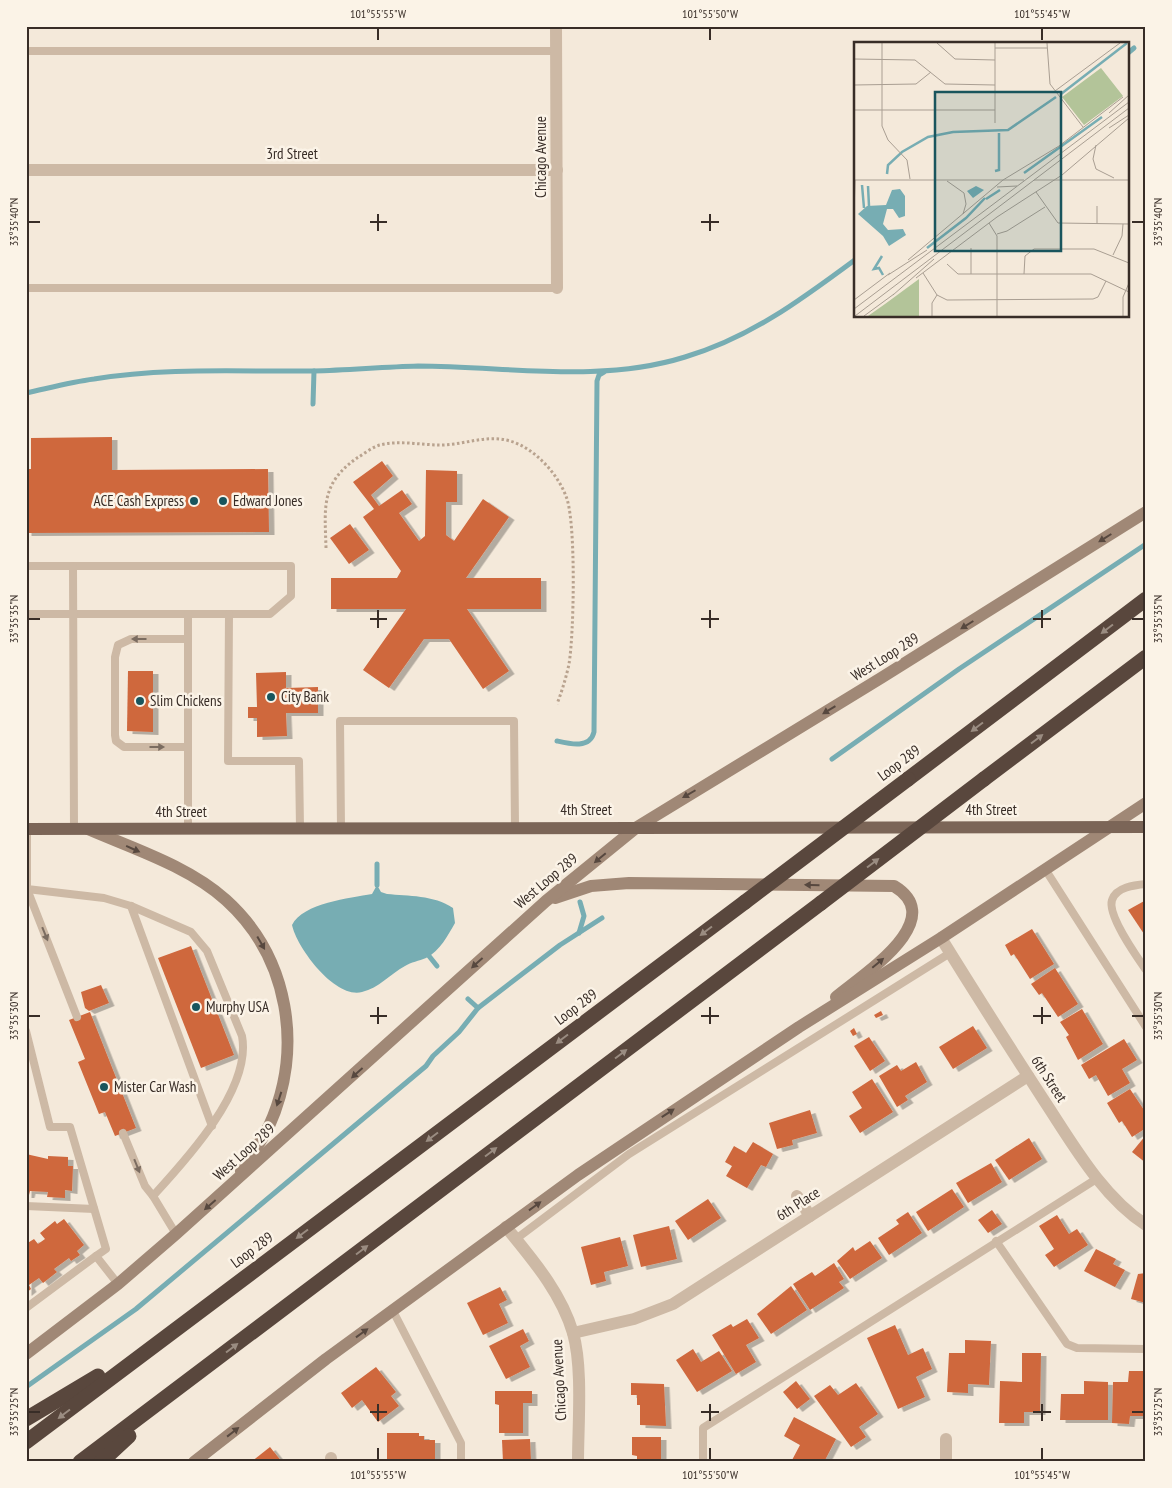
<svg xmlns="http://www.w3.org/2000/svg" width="1172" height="1488" font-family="'PT Sans Narrow',sans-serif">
<defs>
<filter id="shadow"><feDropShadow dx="5.5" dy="3" stdDeviation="0" flood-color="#0004"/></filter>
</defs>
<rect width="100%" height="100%" fill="#f4e9da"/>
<path fill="#77adb3" d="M377,885L381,892L387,894C408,896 434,895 453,908L455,923C448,935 440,951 426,958C419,961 411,962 405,966C390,974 379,988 362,992C335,999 297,948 292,925C303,903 350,898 372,894Z"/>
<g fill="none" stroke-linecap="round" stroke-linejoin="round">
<g stroke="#77adb3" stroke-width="5">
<path d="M1128,53L1134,48"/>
<path d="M26,393C49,388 71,382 94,379C167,367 241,372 314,371C349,370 383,367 418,366C507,366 598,384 685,357C750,338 802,299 856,259"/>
<path d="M313,404L314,371"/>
<path d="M557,741C570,744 590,749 594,732L597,381L599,375L604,372"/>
<path d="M832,759L959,669L1146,544"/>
<path d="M377,885V864"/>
<path d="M579,933L584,916L580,902"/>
<path d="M429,956L437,966"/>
<path d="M478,1008L560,945L602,918"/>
<path d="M26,1387L136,1309L426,1066L433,1056L459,1032L478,1008L468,999"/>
</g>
</g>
<g fill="#cf673d" filter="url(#shadow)">
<path d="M112,437V470L268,469L269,532L26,533V469H31V438Z"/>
<path d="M382,461L393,476L371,495L379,506L402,490L412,504L399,513L419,541L425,536L426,470L457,471V502H446V535L454,541L483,499L509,517L466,578H541V609H467L509,671L483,689L449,639H424L389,688L363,670L406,609H331V578H397L401,571L363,517L374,509L353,482Z"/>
<path d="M350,524L369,550L349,564L330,538Z"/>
<path d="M128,671H153V732L127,731Z"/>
<path d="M286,672V688L318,687V713H286L287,736L257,737V718H248V707H257L256,673Z"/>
<path d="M1146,900V937L1128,910Z"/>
<path d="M1032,929L1054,964L1030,979L1014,954L1011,956L1005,945Z"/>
<path d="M191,946L234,1055L201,1068L158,958Z"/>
<path d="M1055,968L1078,1004L1058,1017L1042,993L1039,995L1031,984Z"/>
<path d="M101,985L109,1003L89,1011L85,1008L81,992Z"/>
<path d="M1082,1009L1103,1044L1078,1060L1066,1037L1069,1035L1060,1022Z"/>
<path d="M881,1011L883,1015L876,1018L874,1015Z"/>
<path d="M90,1012L136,1128L115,1136L105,1112L99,1114L78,1062L85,1059L69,1020Z"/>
<path d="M973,1026L987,1048L953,1069L939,1047Z"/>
<path d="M854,1028L857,1034L853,1036L850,1031Z"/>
<path d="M869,1037L885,1061L870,1071L854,1046Z"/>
<path d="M1124,1039L1137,1060L1122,1069L1130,1083L1108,1096L1096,1075L1089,1079L1081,1065Z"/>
<path d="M916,1062L927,1082L905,1096L908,1100L897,1107L879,1076L897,1065L901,1071Z"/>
<path d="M872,1079L893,1112L860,1133L849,1116L862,1108L852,1092Z"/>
<path d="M1130,1089L1146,1113V1128L1132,1137L1122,1121L1119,1123L1107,1103Z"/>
<path d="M810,1110L817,1133L792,1140L793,1145L777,1149L769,1123Z"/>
<path d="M1146,1135V1163L1132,1152Z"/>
<path d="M1029,1138L1042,1159L1009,1180L995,1160Z"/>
<path d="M753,1142L773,1154L766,1167L761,1165L747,1188L726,1176L732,1166L725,1162L734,1146L746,1153Z"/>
<path d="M26,1154L48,1159V1156L68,1157V1166H73L72,1191L65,1190V1198L47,1197L48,1192L30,1191L29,1195H26Z"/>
<path d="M991,1163L1002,1182L968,1203L956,1183Z"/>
<path d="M952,1189L964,1207L928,1231L916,1212Z"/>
<path d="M708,1199L721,1218L688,1240L675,1221Z"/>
<path d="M992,1210L1002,1224L988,1233L978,1220Z"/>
<path d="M908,1212L922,1233L889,1255L878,1238L899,1224L896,1220Z"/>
<path d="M1057,1215L1069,1234L1077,1229L1088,1245L1054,1267L1045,1255L1054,1249L1039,1226Z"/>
<path d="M64,1219L84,1245L77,1251L80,1255L71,1261L69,1258L54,1269L57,1272L43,1283L39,1278L29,1285L31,1289L26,1293V1244L34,1239L38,1244L45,1239L40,1233L55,1221L57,1224Z"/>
<path d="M669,1226L677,1259L641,1267L633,1235Z"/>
<path d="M620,1237L628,1266L604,1272L606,1281L591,1285L581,1247Z"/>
<path d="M870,1241L882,1258L850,1279L837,1261L853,1247L855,1251Z"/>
<path d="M1096,1249L1116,1259L1113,1264L1125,1270L1115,1287L1084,1271Z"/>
<path d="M834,1263L844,1279L839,1282L844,1288L810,1310L793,1284L812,1272L815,1276Z"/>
<path d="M1146,1273V1303L1131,1299L1138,1274Z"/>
<path d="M791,1286L807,1310L771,1334L757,1314Z"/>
<path d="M500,1287L507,1300L499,1304L508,1323L483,1335L467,1303Z"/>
<path d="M747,1319L759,1338L746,1345L756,1362L736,1374L712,1335L731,1324L733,1327Z"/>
<path d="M895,1325L908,1355L923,1348L932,1369L916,1377L925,1397L898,1409L867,1338Z"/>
<path d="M523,1329L529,1341L520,1346L530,1367L506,1379L489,1346Z"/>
<path d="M965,1340L991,1341L989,1385L968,1384V1393L947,1392L949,1353H965Z"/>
<path d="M693,1349L701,1362L719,1351L732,1371L697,1392L676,1360Z"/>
<path d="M1022,1353H1041L1040,1412H1024V1423H999L1000,1381L1022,1382Z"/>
<path d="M376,1367L396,1392L391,1396L399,1406L378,1422L362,1400L352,1408L341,1393Z"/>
<path d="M1129,1371H1146V1416H1130L1129,1424L1112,1423L1113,1382H1128Z"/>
<path d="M796,1381L810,1399L797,1409L783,1392Z"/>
<path d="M1084,1381L1108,1382V1420H1060L1061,1394H1084Z"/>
<path d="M631,1383L664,1384L666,1426L640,1425V1405H637V1395H631Z"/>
<path d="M856,1383L878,1414L859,1427L866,1437L851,1447L814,1396L830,1385L838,1395Z"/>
<path d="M495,1391H532V1403H523V1433H499V1405L495,1404Z"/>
<path d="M794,1417L836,1439L824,1462H791L800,1445L784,1436Z"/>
<path d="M387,1433H419V1436H424V1440H435V1462L387,1460Z"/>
<path d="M632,1437H661V1462H637V1456L632,1455Z"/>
<path d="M530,1439L531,1462H503L502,1440Z"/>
<path d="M270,1447L282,1462H251Z"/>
</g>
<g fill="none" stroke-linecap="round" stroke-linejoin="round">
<path stroke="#b9a38f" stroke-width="3" stroke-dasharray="2.5 2.5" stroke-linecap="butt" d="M326,548C325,508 320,484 357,458C364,454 372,447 380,445C398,440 421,445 440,445C465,445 486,434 510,441C535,448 559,475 567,499C576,527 574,634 569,664C566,678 562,691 557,704"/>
<g stroke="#cdb9a5" stroke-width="8">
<path d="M26,51H556"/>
<path d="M26,288H557"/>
<path d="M26,566H291V596L270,614H26"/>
<path d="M73,566L74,829"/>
<path d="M188,614V829"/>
<path d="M229,614L228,761H299L300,828"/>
<path d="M188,639H131L118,645L115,657V735L116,741L124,747H188"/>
<path d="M341,828L340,721H514L515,827"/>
<path d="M27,829V889L104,898L131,906L191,932L207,951L242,1036C252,1089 186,1160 153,1196L176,1234"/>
<path d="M1045,869L1146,1027"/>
<path d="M1146,884C1135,885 1116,887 1112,900C1107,915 1137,957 1146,970"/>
<path d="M27,889L77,1017"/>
<path d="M131,906L212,1126"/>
<path d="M26,1031L50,1127H70L106,1249L96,1256L118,1284"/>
<path d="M123,1133L145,1186L153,1196"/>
<path d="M26,1206L94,1209"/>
<path d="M516,1239L629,1154L950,953"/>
<path d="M996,1241L1067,1344L1077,1348L1146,1349"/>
<path d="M26,1308L96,1256"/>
<path d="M393,1311L461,1443V1462"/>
<path d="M703,1462V1428L1098,1178"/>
</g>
<g stroke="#cdb9a5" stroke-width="12">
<path d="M556,26L557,288"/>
<path d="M26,170H557"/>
<path d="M941,938C975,993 1010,1048 1045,1102C1074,1146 1102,1196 1146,1225"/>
<path d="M797,1196L810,1216"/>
<path d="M573,1333L634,1319L673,1304L1028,1076"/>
<path d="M946,1439V1462"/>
<path d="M331,1458V1462"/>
</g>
<path stroke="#cdb9a5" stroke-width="12" d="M506,1227C532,1259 561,1292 573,1333C583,1368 578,1424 578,1462"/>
<g stroke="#a08876" stroke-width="12">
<path d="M88,829C134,849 188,866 226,900C289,957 304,1049 269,1126C261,1142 251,1156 241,1171"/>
<path d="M555,898L591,886L629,883L894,886C950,920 862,975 836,997"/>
<path d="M26,1354L118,1284L176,1234L546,901L637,827L881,678L1146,512"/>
<path d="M194,1462L326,1359L578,1175L799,1027L941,938L1146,803"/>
</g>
<path stroke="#7b6557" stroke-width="12" d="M26,829L1146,827"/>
<g stroke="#59473d" stroke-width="15">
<path d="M908,779L1146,599"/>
<path d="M984,779L1146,657"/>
<path d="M26,1419L98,1376"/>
<path d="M26,1442L745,902"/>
<path d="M80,1462L821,903"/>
<path d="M101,1462L129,1436"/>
</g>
<g stroke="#59473d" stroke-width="15">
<path d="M745,902L908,779"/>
<path d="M821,903L984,779"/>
</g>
</g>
<defs><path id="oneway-solid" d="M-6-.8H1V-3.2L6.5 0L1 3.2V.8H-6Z" transform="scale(1.25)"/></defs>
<g fill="#57483f">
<use href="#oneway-solid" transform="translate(1105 538) rotate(148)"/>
<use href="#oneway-solid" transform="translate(967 625) rotate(148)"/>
<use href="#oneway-solid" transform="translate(829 710) rotate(149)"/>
<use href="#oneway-solid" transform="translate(689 794) rotate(150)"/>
<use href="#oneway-solid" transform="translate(133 849) rotate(24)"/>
<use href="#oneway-solid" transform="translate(600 858) rotate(140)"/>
<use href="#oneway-solid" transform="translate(812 885) rotate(-179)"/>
<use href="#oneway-solid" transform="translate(261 943) rotate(60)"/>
<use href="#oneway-solid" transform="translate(477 963) rotate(138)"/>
<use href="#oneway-solid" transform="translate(878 963) rotate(-40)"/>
<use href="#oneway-solid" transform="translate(357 1073) rotate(138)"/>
<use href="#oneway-solid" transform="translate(279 1099) rotate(108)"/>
<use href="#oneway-solid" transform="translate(668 1113) rotate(-33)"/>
<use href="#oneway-solid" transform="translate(210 1205) rotate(139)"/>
<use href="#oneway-solid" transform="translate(535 1206) rotate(-36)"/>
<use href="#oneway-solid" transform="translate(362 1333) rotate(-36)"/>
<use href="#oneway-solid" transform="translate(233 1432) rotate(-38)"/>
</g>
<g fill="#9a8c81">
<use href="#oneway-solid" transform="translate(1107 629) rotate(143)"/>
<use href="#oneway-solid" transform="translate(977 727) rotate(143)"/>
<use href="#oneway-solid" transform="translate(1037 739) rotate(-37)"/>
<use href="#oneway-solid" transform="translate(873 863) rotate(-37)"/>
<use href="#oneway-solid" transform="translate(706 931) rotate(143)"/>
<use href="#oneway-solid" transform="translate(562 1039) rotate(143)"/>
<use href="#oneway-solid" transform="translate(621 1054) rotate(-37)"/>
<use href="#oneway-solid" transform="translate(432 1137) rotate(143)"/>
<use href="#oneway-solid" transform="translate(491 1152) rotate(-37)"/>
<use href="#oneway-solid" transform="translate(302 1234) rotate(143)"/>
<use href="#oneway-solid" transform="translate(362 1250) rotate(-37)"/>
<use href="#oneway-solid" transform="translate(232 1348) rotate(-37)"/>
<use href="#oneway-solid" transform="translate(64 1414) rotate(143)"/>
</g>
<g fill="#7b6c60">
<use href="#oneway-solid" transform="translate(139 639) rotate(180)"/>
<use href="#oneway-solid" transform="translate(157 747)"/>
<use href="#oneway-solid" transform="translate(45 934) rotate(68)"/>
<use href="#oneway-solid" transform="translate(137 1166) rotate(68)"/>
</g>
<path fill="none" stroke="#382d27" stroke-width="2" d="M378,28V40M710,28V40M1042,28V40M378,214V231M710,214V231M28,222H40M370,222H387M701,222H719M1132,222H1144M378,610V628M710,610V628M1042,610V628M28,619H40M370,619H387M701,619H719M1033,619H1051M1132,619H1144M378,1007V1024M710,1007V1024M1042,1007V1024M28,1016H40M370,1016H387M701,1016H719M1033,1016H1051M1132,1016H1144M378,1404V1421M710,1404V1421M1042,1404V1421M28,1412H40M370,1412H387M701,1412H719M1033,1412H1051M1132,1412H1144M378,1448V1460M710,1448V1460M1042,1448V1460"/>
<g fill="#19555d" stroke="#fbf3e7" stroke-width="2">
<circle cx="194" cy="501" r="5"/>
<circle cx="223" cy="501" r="5"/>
<circle cx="271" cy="697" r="5"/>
<circle cx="140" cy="701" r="5"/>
<circle cx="196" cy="1007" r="5"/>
<circle cx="104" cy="1087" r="5"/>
</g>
<g text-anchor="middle" stroke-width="5" stroke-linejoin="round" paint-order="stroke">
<g font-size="15" fill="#382d27" stroke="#fbf3e7">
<text x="292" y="159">3rd Street</text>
<text transform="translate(541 157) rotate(-90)" y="5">Chicago Avenue</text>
<text transform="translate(885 657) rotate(-32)" y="5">West Loop 289</text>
<text transform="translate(899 763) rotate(-37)" y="5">Loop 289</text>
<text x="586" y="815">4th Street</text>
<text x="991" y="815">4th Street</text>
<text x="181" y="817">4th Street</text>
<text transform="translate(546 881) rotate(-40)" y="5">West Loop 289</text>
<text transform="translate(576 1007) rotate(-37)" y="5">Loop 289</text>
<text transform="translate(1049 1079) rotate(57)" y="5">6th Street</text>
<text transform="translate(244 1152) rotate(-42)" y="5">West Loop 289</text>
<text transform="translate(798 1204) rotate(-33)" y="5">6th Place</text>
<text transform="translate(252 1250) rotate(-37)" y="5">Loop 289</text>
<text transform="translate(559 1380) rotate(-93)" y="5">Chicago Avenue</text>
</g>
<g font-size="15" fill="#382d27" stroke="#fbf3e7" text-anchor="start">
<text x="184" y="506" text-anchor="end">ACE Cash Express</text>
<text x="233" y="506">Edward Jones</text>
<text x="281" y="702">City Bank</text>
<text x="150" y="706">Slim Chickens</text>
<text x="206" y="1012">Murphy USA</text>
<text x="114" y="1092">Mister Car Wash</text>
</g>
</g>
<g transform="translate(854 42)">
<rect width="275" height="275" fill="#f4e9da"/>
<path d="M247,26L269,54L230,83L208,55ZM65,237V274H14L31,262Z" fill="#b3c499"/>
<path d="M122,144L130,148L119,156L113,149ZM46,147L51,154V174L45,176L39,167H33L29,182L34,188L49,187L52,193L35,204L29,194L4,172L13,164L32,163L38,148Z" fill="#77adb3"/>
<path fill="none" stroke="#77adb3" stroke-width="2.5" d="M207,52L273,1M141,129L145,128V91M170,131L248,75M33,132L34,123L48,110L74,95L99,90L154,88L202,55M8,143L10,166M14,144L15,164M132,157L146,148M73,206L112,176L131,156M28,214L20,227L25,226L29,233"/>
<path fill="none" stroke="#a99e92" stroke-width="1" d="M28,1V84L34,98L53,118L56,137M83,1L101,17L141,18M193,1L196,42L229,85M141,6H193M0,17L61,18L91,42L141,43M0,43L62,42L77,30M201,49L266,1M0,68H141M255,71L275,53M141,81V1M255,86L275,73M242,103L239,117L242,127L260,136M0,138H170M180,138H275M93,139L110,151L112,162L109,172M143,145L163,144M182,150L204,181L275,182M243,164V182M0,173L1,138M135,181L143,194V274M143,192L153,189L191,165M117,206V232M259,213L268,194L269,182M54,218L149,138L205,104L269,55M93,222L104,232H237L275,250M69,231L83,253L93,258L239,257L244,255L252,239M170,232L171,214L180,207H240L275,221M34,233L73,208M62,236L143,175L208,133L275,76M39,253L80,217M0,258L36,231M0,267L275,60M1,274L275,66M10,274L40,252M78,274V261L83,253M269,274V255L275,241"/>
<path fill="#19555d" fill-opacity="0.15" stroke="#19555d" stroke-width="2.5" d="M81,50H207V209H81Z"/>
<rect width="275" height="275" fill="none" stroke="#382d27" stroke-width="2.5"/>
</g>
<rect width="1172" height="1488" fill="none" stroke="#fbf3e7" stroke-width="55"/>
<rect x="28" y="28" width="1116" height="1432" fill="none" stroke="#382d27" stroke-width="2"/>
<g font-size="12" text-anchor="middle" fill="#382d27">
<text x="378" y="18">101°55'55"W</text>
<text x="710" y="18">101°55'50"W</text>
<text x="1042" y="18">101°55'45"W</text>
<text transform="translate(14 222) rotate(-90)" y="4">33°35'40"N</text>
<text transform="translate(1158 222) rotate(-90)" y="4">33°35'40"N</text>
<text transform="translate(14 619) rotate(-90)" y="4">33°35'35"N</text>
<text transform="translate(1158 619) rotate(-90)" y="4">33°35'35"N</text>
<text transform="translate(14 1016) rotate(-90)" y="4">33°35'30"N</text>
<text transform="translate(1158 1016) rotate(-90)" y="4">33°35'30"N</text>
<text transform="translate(14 1412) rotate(-90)" y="4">33°35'25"N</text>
<text transform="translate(1158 1412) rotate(-90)" y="4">33°35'25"N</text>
<text x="378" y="1479">101°55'55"W</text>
<text x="710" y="1479">101°55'50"W</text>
<text x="1042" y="1479">101°55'45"W</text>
</g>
</svg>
